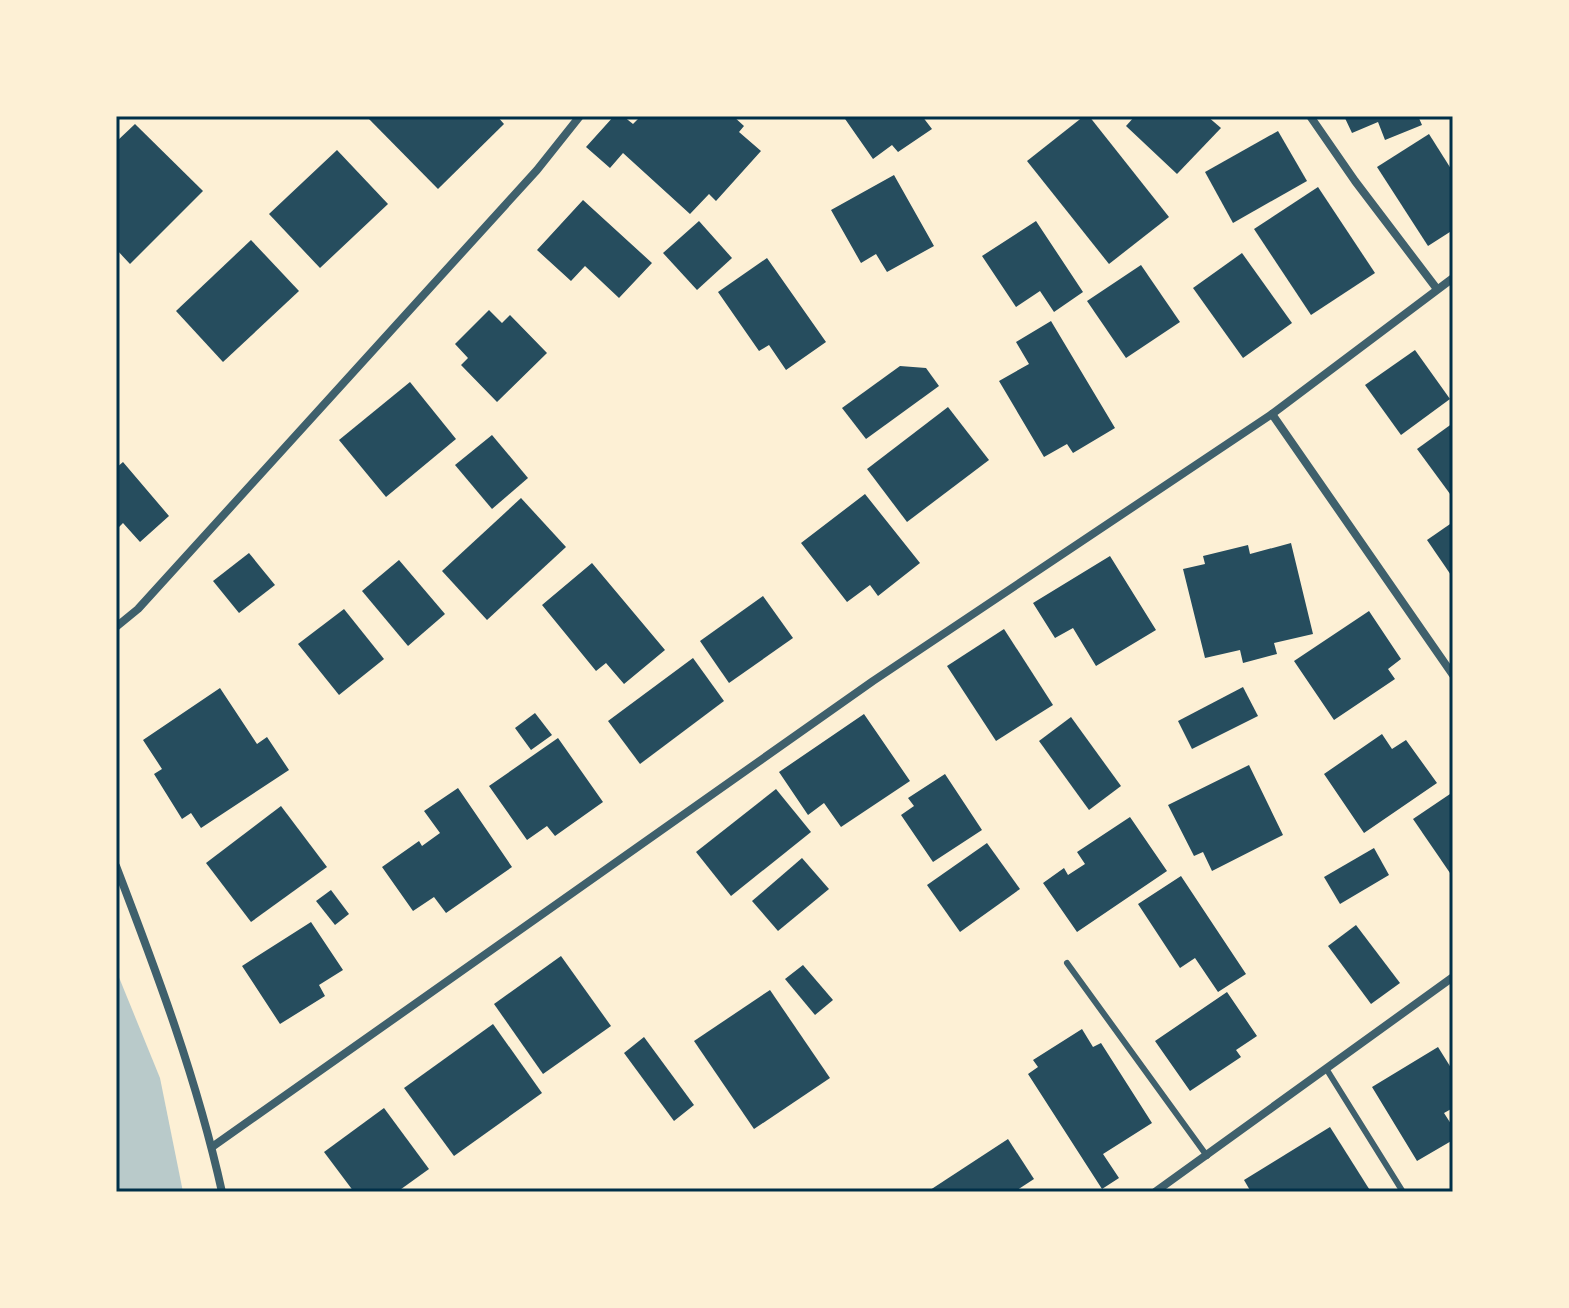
<svg xmlns="http://www.w3.org/2000/svg" width="1569" height="1308" font-family="'Exo 2',sans-serif">
<rect width="100%" height="100%" fill="#fdf0d5"/>
<path fill="#b9caca" d="M116,970L160,1078L183,1192H116Z"/>
<g fill="#264d5e">
<path d="M366,116H497L504,124L438,189Z"/>
<path d="M614,116H623L633,124L641,116H733L744,126L739,132L761,151L716,201L709,194L690,214L623,153L610,168L586,147Z"/>
<path d="M843,116H922L932,129L898,152L892,145L873,159Z"/>
<path d="M1084,116H1089L1169,217L1109,264L1027,161Z"/>
<path d="M1135,116H1207L1221,128L1177,174L1126,126Z"/>
<path d="M1344,116H1418L1422,125L1385,140L1378,122L1352,133Z"/>
<path d="M135,124L203,191L130,264L116,249V142Z"/>
<path d="M1278,131L1307,181L1233,223L1205,172Z"/>
<path d="M1429,134L1453,172V230L1428,246L1377,167Z"/>
<path d="M337,150L388,204L320,268L269,214Z"/>
<path d="M894,175L934,246L887,272L876,254L861,263L831,210Z"/>
<path d="M1318,187L1375,273L1311,315L1254,229Z"/>
<path d="M583,200L652,263L619,298L585,266L571,281L537,250Z"/>
<path d="M699,221L732,258L697,290L663,253Z"/>
<path d="M1036,221L1083,292L1054,312L1040,291L1016,307L982,256Z"/>
<path d="M251,240L299,291L223,362L176,311Z"/>
<path d="M1242,253L1292,323L1243,358L1193,288Z"/>
<path d="M767,258L826,342L786,370L769,345L759,351L718,292Z"/>
<path d="M1141,265L1180,322L1126,358L1087,301Z"/>
<path d="M489,310L502,323L510,315L547,353L497,402L461,365L468,358L455,344Z"/>
<path d="M1051,321L1115,428L1073,453L1067,444L1044,457L999,381L1029,364L1016,342Z"/>
<path d="M1415,350L1450,399L1401,435L1365,385Z"/>
<path d="M900,366L926,368L939,386L866,439L842,408Z"/>
<path d="M410,382L456,439L386,497L339,440Z"/>
<path d="M948,407L989,460L907,522L867,469Z"/>
<path d="M1453,423V498L1417,449Z"/>
<path d="M492,435L528,478L492,509L455,465Z"/>
<path d="M123,462L169,516L140,542L123,523L116,530V468Z"/>
<path d="M865,494L920,563L878,596L870,585L847,602L801,543Z"/>
<path d="M521,498L566,547L487,620L442,571Z"/>
<path d="M1453,522V578L1427,540Z"/>
<path d="M1291,543L1313,634L1274,643L1277,654L1243,663L1240,650L1205,658L1183,569L1205,564L1203,556L1248,545L1250,554Z"/>
<path d="M249,553L275,585L239,613L213,581Z"/>
<path d="M1110,556L1156,630L1096,666L1073,628L1055,638L1033,603Z"/>
<path d="M399,560L445,614L408,646L362,591Z"/>
<path d="M592,563L665,650L624,684L606,663L596,671L542,605Z"/>
<path d="M763,596L793,638L729,683L700,641Z"/>
<path d="M344,609L384,659L339,695L298,644Z"/>
<path d="M1369,611L1401,659L1388,669L1395,679L1334,720L1294,661Z"/>
<path d="M1004,629L1053,705L996,741L947,666Z"/>
<path d="M693,658L724,701L640,764L608,721Z"/>
<path d="M1243,687L1258,716L1192,749L1178,721Z"/>
<path d="M220,688L257,744L267,737L289,770L201,828L191,813L182,819L154,774L162,769L143,740Z"/>
<path d="M535,713L552,735L531,750L515,728Z"/>
<path d="M864,714L910,781L841,827L824,803L808,815L779,772Z"/>
<path d="M1071,717L1121,786L1089,810L1039,741Z"/>
<path d="M1382,734L1392,749L1406,740L1437,783L1364,833L1324,774Z"/>
<path d="M558,738L603,802L555,836L547,826L527,840L489,786Z"/>
<path d="M1249,765L1283,835L1212,871L1203,852L1194,856L1168,805Z"/>
<path d="M945,774L982,830L933,862L901,815L914,806L908,798Z"/>
<path d="M458,788L512,867L446,913L434,897L413,911L382,867L419,841L422,846L440,833L424,811Z"/>
<path d="M776,789L811,832L731,896L696,852Z"/>
<path d="M1453,792V871L1450,873L1413,819Z"/>
<path d="M281,806L327,867L251,922L206,863Z"/>
<path d="M1130,817L1167,871L1077,932L1043,883L1064,868L1068,875L1085,864L1077,852Z"/>
<path d="M987,843L1020,889L960,932L927,885Z"/>
<path d="M1374,848L1389,875L1340,904L1324,877Z"/>
<path d="M802,858L829,889L778,931L752,901Z"/>
<path d="M1181,876L1246,974L1218,992L1195,958L1180,968L1138,904Z"/>
<path d="M331,890L349,914L335,925L316,901Z"/>
<path d="M311,922L343,970L319,985L325,996L280,1024L242,966Z"/>
<path d="M1356,925L1400,983L1371,1004L1328,946Z"/>
<path d="M561,956L611,1026L543,1074L494,1004Z"/>
<path d="M803,965L833,1000L815,1015L785,979Z"/>
<path d="M770,990L830,1078L754,1129L694,1041Z"/>
<path d="M1227,992L1257,1036L1236,1050L1241,1057L1190,1091L1155,1041Z"/>
<path d="M493,1024L542,1093L454,1156L404,1088Z"/>
<path d="M1082,1029L1093,1047L1101,1043L1152,1123L1103,1154L1119,1178L1102,1189L1028,1074L1038,1067L1033,1060Z"/>
<path d="M644,1037L694,1105L674,1121L624,1053Z"/>
<path d="M1438,1047L1453,1071V1108L1444,1113L1453,1127V1140L1417,1161L1372,1087Z"/>
<path d="M384,1108L429,1169L397,1192H354L324,1152Z"/>
<path d="M1330,1127L1371,1192H1251L1244,1180Z"/>
<path d="M1008,1139L1034,1179L1014,1192H927Z"/>
</g>
<g fill="none" stroke-linecap="round" stroke-linejoin="round">
<g stroke="#3f606c" stroke-width="6">
<path d="M1067,963L1207,1156"/>
<path d="M1327,1070L1403,1192"/>
</g>
<g stroke="#3f606c" stroke-width="8">
<path d="M1310,116L1355,181L1437,289"/>
<path d="M1272,414L1453,675"/>
<path d="M116,627L138,609L537,170L580,116"/>
<path d="M116,866C157,973 197,1079 222,1192"/>
<path d="M212,1147L873,681L1272,414L1453,278"/>
<path d="M1155,1192L1453,977"/>
</g>
</g>
<rect width="1569" height="1308" fill="none" stroke="#fdf0d5" stroke-width="236"/>
<rect x="118" y="118" width="1333" height="1072" fill="none" stroke="#003049" stroke-width="3"/>
</svg>
